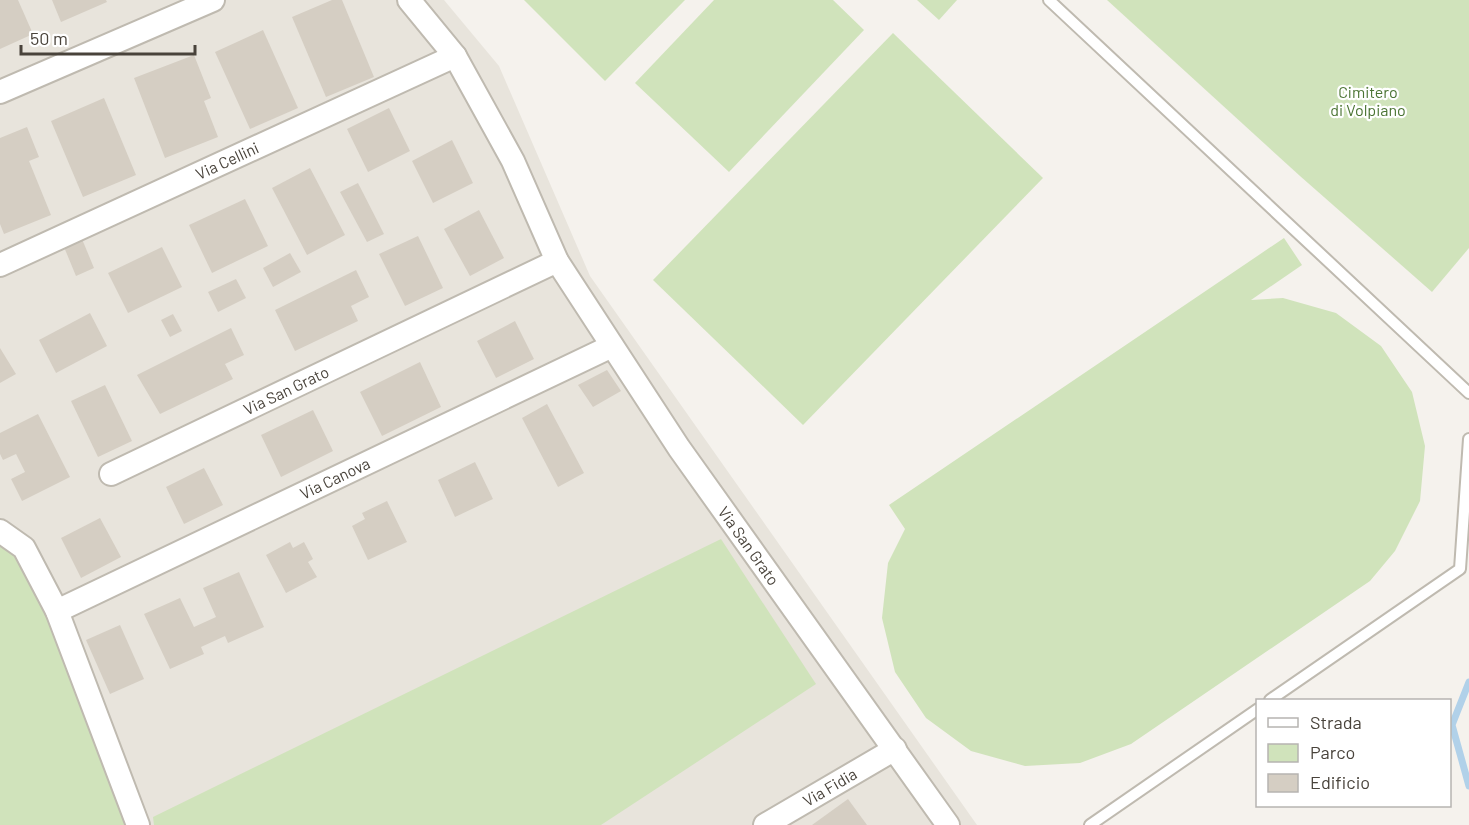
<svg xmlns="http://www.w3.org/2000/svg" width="1469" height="825" font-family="Barlow,sans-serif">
<rect width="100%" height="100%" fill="#f5f2ed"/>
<path fill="#e8e4dc" d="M0,0H444L499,66L590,276L977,825H0Z"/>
<g fill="#d0e3bb">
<path d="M524,0H685L605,81Z"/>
<path d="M714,0H833L864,30L729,172L635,83Z"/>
<path d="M917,0H957L939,20Z"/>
<path d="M1107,0H1469V248L1432,292L1300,176Z"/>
<path d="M893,33L1043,178L803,425L653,280Z"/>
<path d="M1284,238L1302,265L1251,300L1283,298L1336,313L1381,346L1412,392L1425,446L1420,501L1395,551L1370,581L1131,744L1080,763L1025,766L971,751L926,718L895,672L882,618L888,563L905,529L889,505Z"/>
<path d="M721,539L816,684L601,825H154L153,817Z"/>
<path d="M0,541L28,563L132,825H0Z"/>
</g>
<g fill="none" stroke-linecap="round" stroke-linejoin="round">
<path stroke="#b1d1e9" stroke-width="7" d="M1469,682L1452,725L1469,786"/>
</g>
<g fill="#d5cec3">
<path d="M0,0H18L33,34L0,49Z"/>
<path d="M52,0H106L107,2L61,22Z"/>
<path d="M332,0H342L374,77L326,97L292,17Z"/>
<path d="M263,30L298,108L250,129L215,52Z"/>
<path d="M194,55L211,98L204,101L218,137L165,158L134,78Z"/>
<path d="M104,98L136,175L83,197L51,121Z"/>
<path d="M389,108L410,151L368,172L347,129Z"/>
<path d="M27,127L39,157L29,161L51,215L4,234L0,224V138Z"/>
<path d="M452,140L473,183L433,203L412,161Z"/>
<path d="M310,168L345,235L307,255L272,188Z"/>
<path d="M358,183L384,234L367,242L340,192Z"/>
<path d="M245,199L268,246L212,273L189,225Z"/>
<path d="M479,210L504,258L470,276L444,229Z"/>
<path d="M418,236L443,288L405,306L379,254Z"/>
<path d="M82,239L94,268L76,276L64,247Z"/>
<path d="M162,247L182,287L128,313L108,273Z"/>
<path d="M290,253L301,272L273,287L263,268Z"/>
<path d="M356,270L369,297L351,306L358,321L295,351L275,310Z"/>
<path d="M236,279L246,298L218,312L208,292Z"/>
<path d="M90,313L107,346L56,373L39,340Z"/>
<path d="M173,314L182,331L170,337L161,320Z"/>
<path d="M515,321L534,359L496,378L477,341Z"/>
<path d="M231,328L244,355L225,364L233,379L160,414L137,375Z"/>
<path d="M0,348L16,374L0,383Z"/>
<path d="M420,362L441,407L382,436L360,392Z"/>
<path d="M607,370L621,391L593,407L578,385Z"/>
<path d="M105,385L132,441L98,457L71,401Z"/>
<path d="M547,404L584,473L558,487L522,418Z"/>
<path d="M313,410L333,451L281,477L261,435Z"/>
<path d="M38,414L70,477L22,501L11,479L25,472L16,454L3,460L0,454V433Z"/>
<path d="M475,462L493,499L455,517L438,480Z"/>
<path d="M204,468L223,505L184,524L166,487Z"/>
<path d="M387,501L407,542L368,560L352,526L365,519L362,513Z"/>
<path d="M100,518L121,557L81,578L61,538Z"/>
<path d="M290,542L293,548L304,542L313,559L308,562L317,577L286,593L266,555Z"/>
<path d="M239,572L264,627L228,643L225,636L201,647L204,654L170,669L144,614L180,598L194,627L216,617L203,588Z"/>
<path d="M120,625L144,679L110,694L86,640Z"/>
<path d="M848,799L867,825H812Z"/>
</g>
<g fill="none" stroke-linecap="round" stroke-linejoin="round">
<defs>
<g id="lane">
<path d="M1049,0L1469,393"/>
<path d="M1270,700L1460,569L1469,439"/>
<path d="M1090,825L1258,709"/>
</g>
<g id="street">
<path id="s1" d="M409,0L455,56L513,161L557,261L679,448L948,825"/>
<path d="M0,92L213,0"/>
<path id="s2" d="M0,265L455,56"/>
<path id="s3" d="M111,474L557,261"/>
<path d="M0,531L24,548L57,611L138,825"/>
<path id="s4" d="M57,611L612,346"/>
<path id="s5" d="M765,825L895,749"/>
</g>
</defs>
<use href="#lane" stroke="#bfbab0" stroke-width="14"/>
<use href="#street" stroke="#bfbab0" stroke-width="26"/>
<use href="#lane" stroke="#fff" stroke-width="10"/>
<use href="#street" stroke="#fff" stroke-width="22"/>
</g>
<g text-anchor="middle" stroke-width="4.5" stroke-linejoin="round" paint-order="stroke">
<g font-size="16" fill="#4b7434" stroke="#fff">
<text x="1368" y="98">Cimitero<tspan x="1368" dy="18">di Volpiano</tspan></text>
</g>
<g font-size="16" fill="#49433b" stroke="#fff">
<text dy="6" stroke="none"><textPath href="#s2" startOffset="250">Via Cellini</textPath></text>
<text dy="6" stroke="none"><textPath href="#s3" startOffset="194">Via San Grato</textPath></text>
<text dy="6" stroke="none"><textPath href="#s4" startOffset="308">Via Canova</textPath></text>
<text dy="6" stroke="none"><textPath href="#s1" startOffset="645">Via San Grato</textPath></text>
<text dy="6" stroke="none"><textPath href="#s5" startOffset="75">Via Fidia</textPath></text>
</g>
</g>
<rect x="1256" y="699" width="195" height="108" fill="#ffffff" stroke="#b6b4b1" stroke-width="1.5"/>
<rect x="1268" y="718" width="30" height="9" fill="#ffffff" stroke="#b6b4b1" stroke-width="1.5"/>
<text x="1310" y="729" font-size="18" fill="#49433b">Strada</text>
<rect x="1268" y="744" width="30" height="18" fill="#d0e3bb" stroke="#b6b4b1" stroke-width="1.5"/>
<text x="1310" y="759" font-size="18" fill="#49433b">Parco</text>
<rect x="1268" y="774" width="30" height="18" fill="#d5cec3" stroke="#b6b4b1" stroke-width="1.5"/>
<text x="1310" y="789" font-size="18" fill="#49433b">Edificio</text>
<path d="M21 45v9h174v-9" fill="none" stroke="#49433b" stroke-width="3"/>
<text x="30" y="45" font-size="18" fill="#49433b" stroke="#ffffff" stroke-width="4.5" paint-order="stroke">50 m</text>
</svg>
